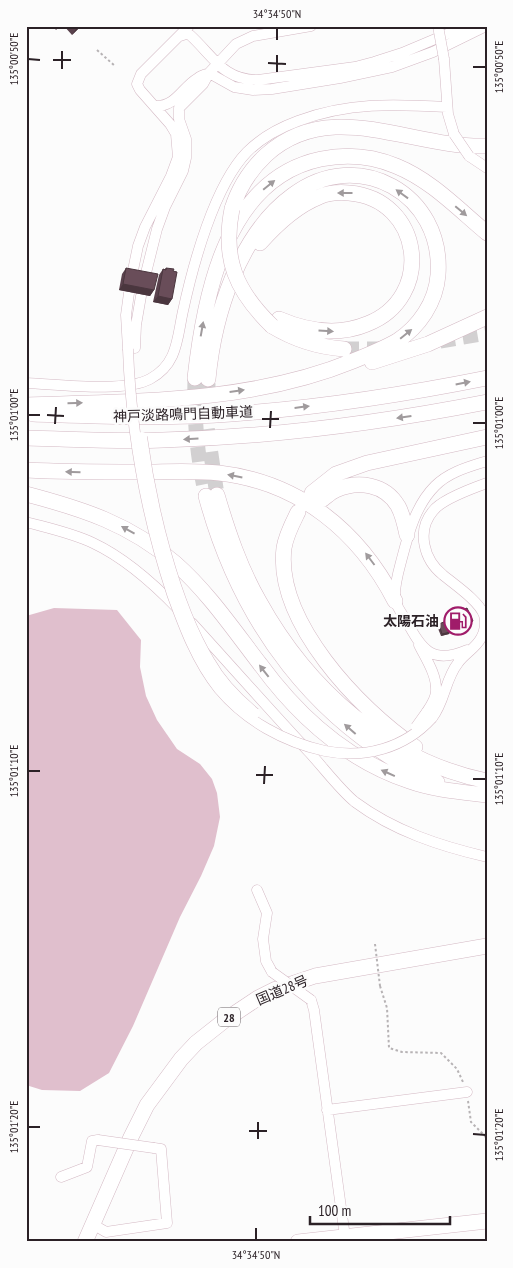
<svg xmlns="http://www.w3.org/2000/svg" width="513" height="1268" font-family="'PT Sans Narrow','Noto Sans JP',sans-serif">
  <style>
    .forest { fill: #e0bfcd }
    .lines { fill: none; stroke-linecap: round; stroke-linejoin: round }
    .highway-tunnel { stroke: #d2d0d1; stroke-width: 15; stroke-dasharray: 15 8; stroke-linecap: butt }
    .minor-casing { stroke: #d4b9c4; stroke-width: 11 }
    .highway-casing { stroke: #d4b9c4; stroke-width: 16 }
    .path { stroke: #b7b3b5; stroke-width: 2; stroke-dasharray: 2.5 2.5; stroke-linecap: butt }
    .minor { stroke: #fff; stroke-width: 10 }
    .highway { stroke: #fff; stroke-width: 15 }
    .minor-bridge-casing { stroke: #d4b9c4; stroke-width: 11; stroke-linecap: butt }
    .highway-bridge-casing { stroke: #d4b9c4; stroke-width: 16; stroke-linecap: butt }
    .path-bridge { stroke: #b7b3b5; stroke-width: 2; stroke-dasharray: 2.5 2.5; stroke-linecap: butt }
    .minor-bridge { stroke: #fff; stroke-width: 10 }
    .highway-bridge { stroke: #fff; stroke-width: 15 }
    .wall { fill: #5a424d }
    .shaded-wall { fill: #4a363e }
    .building { fill: #694d59; stroke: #4a363e }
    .oneway { fill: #a09b9d }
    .ticks { fill: none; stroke: #2b2126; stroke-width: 2 }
    .labels { text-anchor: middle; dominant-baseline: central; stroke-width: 5; stroke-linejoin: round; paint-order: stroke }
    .shield { fill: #fcfcfc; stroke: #6a6366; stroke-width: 1 }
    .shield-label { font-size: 12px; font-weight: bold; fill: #2b2126 }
    .street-label { font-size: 14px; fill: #2b2126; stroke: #fcfcfc }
    .poi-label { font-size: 14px; font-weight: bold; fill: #2b2126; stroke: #fcfcfc; text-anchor: end }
    .neatline { fill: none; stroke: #2b2126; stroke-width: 2 }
    .ticks-label { font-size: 12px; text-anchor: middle; fill: #2b2126 }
  </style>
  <rect width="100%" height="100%" fill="#fcfcfc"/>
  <path class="forest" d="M54 608 117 610 141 640 140 667 146 696 157 720 177 749 200 764 212 779 217 793 220 817 214 846 201 876 180 917 133 1026 109 1073 80 1091 42 1090 26 1085V616Z"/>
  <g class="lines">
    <path class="highway-tunnel" d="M440 341 487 333
      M344 349H380
      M195 378C194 418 197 457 206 496
      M208 383 207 427 217 495"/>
    <g class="minor-casing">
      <path id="minor" d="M180 36 186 34 190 35C214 57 223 80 258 80L355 67 374 62 402 53 466 26
        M444 59 448 114 454 134
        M209 73 234 87 253 90 272 89 340 78 392 67 433 52 486 26
        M155 106C176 107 182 87 198 78 201 75 206 74 210 73
        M469 156 487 168
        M132 275 138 246 145 227 171 176 178 157 176 134 170 124 140 90 137 84 141 74 189 26
        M145 277 157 229 165 207 183 171 186 158V139L179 119V108L203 84 209 73 236 44 253 36 311 26
        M135 348 136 325 141 296
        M128 349 126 315 129 293
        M26 383C57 384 124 393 150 379 178 364 177 338 183 311 193 265 214 186 247 152 262 137 279 128 298 121 348 102 395 104 447 107
        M26 522C48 528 72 533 93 543 125 558 153 583 178 609
        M192 623C231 666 269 709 309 752 322 766 341 791 355 802 394 831 440 846 487 857
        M419 645C426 659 437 675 436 691 436 699 430 707 426 713
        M467 650C432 665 422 650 406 620 402 614 396 606 395 599 394 587 398 573 401 562 408 535 415 506 435 486 449 472 468 467 487 461
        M432 718C445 702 445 679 458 663 464 654 476 648 481 638 485 632 486 622 484 615 479 601 455 585 443 575 424 560 416 531 433 511 441 500 473 488 487 483
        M257 890 267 913 263 939 266 961 272 972
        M311 1000 314 1010 345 1237
        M327 1110 467 1092
        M61 1177 87 1167 92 1141 98 1140
        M94 1225 106 1232 167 1223 161 1149 154 1148"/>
    </g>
    <g class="highway-casing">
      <path id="highway" d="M232 209C239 187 250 170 266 155 331 96 412 149 487 146
        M260 243C276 225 296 206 319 197 328 193 339 192 349 193 423 199 435 298 367 324 338 336 307 331 279 319
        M272 326C295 340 317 347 344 349
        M372 362 428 344 487 317
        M195 378C204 297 225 179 321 159 346 154 372 156 396 166 431 180 458 209 487 233
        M26 405C135 401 250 403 353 361 368 355 383 349 397 341 419 327 436 302 438 275 444 194 358 146 293 195 239 234 214 315 208 379
        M33 414C99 416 165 419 231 414 317 408 402 395 487 378
        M26 438C72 439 117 442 163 440 272 437 380 423 487 402
        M26 470C64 472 102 472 140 472 166 472 193 470 219 473 299 482 359 531 395 601
        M312 493 336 474 367 463 487 437
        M26 494C83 509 130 524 175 563 208 592 233 629 260 664 298 716 347 760 409 781 434 790 461 792 487 795
        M217 495C228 532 240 568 259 601 307 688 387 761 487 781
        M206 496C240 622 316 727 437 782
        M323 499C327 496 331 492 336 490 358 480 385 484 398 506 403 515 405 525 407 535
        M298 512C292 524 286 535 284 548 275 621 359 709 415 747
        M85 1242 131 1137 147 1105 181 1059 196 1043 225 1020 258 998 276 989 315 976 487 946
        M298 1242 487 1221"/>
    </g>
    <path class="path" d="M97 50 115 66
      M380 986 387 1008 389 1048 402 1052 441 1053 457 1069 463 1082
      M468 1101 471 1122 485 1136 487 1140"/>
    <use href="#minor" class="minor"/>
    <use href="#highway" class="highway"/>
    <g class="minor-bridge-casing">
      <path id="minor-bridge" d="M438 26 444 59
        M454 134 469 156
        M128 349C131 432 146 515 172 594 184 627 197 662 219 689 246 721 284 742 325 751 365 759 405 748 432 718
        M142 437C151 505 174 603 210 662 221 682 238 699 255 713
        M416 727 426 713
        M272 972 311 1000
        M98 1140 154 1148"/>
    </g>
    <g class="highway-bridge-casing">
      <path id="highway-bridge" d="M232 209C222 259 236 291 272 326"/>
    </g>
    <path class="path-bridge" d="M375 944 380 986"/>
    <use href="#minor-bridge" class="minor-bridge"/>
    <use href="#highway-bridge" class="highway-bridge"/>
  </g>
  <path class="wall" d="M53 26H60L56 30Z
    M64 26H81L72 35Z
    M126 268 154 290 150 296 119 290 122 274Z
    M166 268 173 271 172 299 168 305 153 302 159 275 163 269H165Z
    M451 614 470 625 453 632V629L450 630V632L449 634 441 636 437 626 439 624 447 623 449 620 448 618Z"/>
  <path class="shaded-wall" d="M79 26H81L72 35 76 29Z
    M123 284 154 290 150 296 119 290Z
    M158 296 172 299 168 305 153 302Z
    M473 621 470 625 453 632 456 628Z
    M455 625 453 629 449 630 452 626Z
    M450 632 449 634 441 636 442 634Z"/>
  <path class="building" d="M73 26H79L76 29Z
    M126 268 158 274 154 290 123 284Z
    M166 268 174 269 173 271 177 272 172 299 158 296 163 269 166 270Z
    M467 608 473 621 456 628 455 625 452 626 450 620 453 618 451 614Z
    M446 621 450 632 442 634 439 624Z"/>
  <defs><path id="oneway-solid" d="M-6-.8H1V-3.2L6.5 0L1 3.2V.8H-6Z" transform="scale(1.25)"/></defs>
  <g class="oneway">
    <use href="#oneway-solid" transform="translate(269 185) rotate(-39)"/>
    <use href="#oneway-solid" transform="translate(345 193) rotate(-180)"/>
    <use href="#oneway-solid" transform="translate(402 194) rotate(-144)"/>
    <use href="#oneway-solid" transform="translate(461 211) rotate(40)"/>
    <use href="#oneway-solid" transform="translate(202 329) rotate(-80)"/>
    <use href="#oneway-solid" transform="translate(326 331) rotate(3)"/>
    <use href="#oneway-solid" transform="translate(406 334) rotate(-39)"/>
    <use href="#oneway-solid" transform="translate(463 383) rotate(-11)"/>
    <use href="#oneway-solid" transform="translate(237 391) rotate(-8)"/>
    <use href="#oneway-solid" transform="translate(75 403) rotate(-2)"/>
    <use href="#oneway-solid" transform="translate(302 407) rotate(-7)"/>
    <use href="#oneway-solid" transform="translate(404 417) rotate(172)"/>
    <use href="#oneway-solid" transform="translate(191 439) rotate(177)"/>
    <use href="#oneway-solid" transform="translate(73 472) rotate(-178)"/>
    <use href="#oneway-solid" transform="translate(235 476) rotate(-169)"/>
    <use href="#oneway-solid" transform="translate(128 530) rotate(-151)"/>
    <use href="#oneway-solid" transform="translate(370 559) rotate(-127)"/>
    <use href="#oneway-solid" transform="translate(264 671) rotate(-128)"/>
    <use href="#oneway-solid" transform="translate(350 729) rotate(-139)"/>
    <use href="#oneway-solid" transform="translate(388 773) rotate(-156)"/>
  </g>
  <path class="ticks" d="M277 40V28M28 59 40 60M53 60H71M268 63 286 64M473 67H486M62 69V51M277 72V55M28 415H40M47 415 64 416M262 419H279M473 423H486M55 424 56 407M270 428 271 411M28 771H40M256 775H273M473 779H486M264 784 265 766M28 1127H40M249 1131H267M473 1134 486 1135M258 1139V1122M256 1240V1228"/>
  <defs>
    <g id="fuel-ring" transform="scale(1.4375)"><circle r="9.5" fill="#fcfcfc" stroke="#a01c6a" stroke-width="1.5"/><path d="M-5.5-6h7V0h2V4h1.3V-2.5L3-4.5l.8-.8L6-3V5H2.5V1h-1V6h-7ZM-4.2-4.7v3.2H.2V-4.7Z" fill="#a01c6a"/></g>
  </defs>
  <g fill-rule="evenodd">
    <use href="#fuel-ring" x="458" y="621"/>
  </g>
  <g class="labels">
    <rect class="shield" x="218" y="1007.5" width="22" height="19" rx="4"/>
    <g class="shield-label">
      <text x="229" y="1017">28</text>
    </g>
    <g class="street-label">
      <text transform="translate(183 414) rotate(-2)">神戸淡路鳴門自動車道</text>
      <text transform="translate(282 990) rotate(-23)">国道28号</text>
    </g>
    <g class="poi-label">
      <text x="439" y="621">太陽石油</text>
    </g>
  </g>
  <rect width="513" height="1268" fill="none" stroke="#fcfcfc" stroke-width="55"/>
  <path d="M310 1216v8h140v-8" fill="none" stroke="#2b2126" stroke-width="2.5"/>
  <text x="318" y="1216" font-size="15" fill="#2b2126" stroke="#fcfcfc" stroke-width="4" paint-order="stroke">100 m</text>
  <rect x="28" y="28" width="458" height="1212" class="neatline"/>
  <g class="ticks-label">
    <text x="277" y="18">34°34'50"N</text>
    <text transform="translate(14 59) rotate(-90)" y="4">135°00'50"E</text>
    <text transform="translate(499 67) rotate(-90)" y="4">135°00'50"E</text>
    <text transform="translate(14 415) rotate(-90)" y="4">135°01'00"E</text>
    <text transform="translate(499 423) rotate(-90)" y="4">135°01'00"E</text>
    <text transform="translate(14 771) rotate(-90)" y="4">135°01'10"E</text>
    <text transform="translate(499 779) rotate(-90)" y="4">135°01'10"E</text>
    <text transform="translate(14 1127) rotate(-90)" y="4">135°01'20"E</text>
    <text transform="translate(499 1135) rotate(-90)" y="4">135°01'20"E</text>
    <text x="256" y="1259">34°34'50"N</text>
  </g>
</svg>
